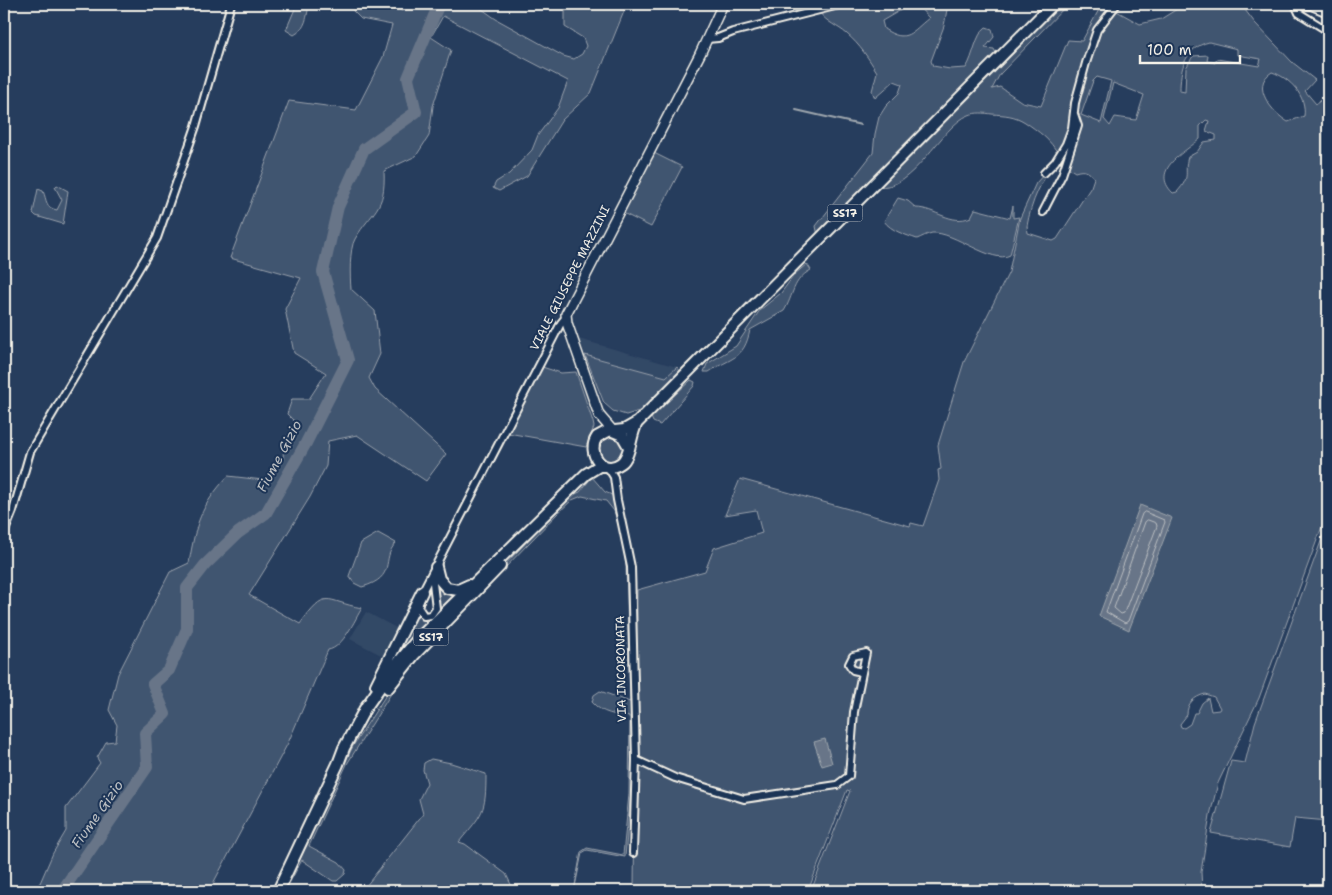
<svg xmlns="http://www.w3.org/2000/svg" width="1332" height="895" font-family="'Shantell Sans',sans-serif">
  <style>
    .built { fill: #334966 }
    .green { fill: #40546f; stroke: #9aa2ac; fill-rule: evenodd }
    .water { fill: #677588; stroke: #9fa7ae }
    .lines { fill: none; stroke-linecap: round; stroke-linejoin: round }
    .shore { stroke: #bcbfc2; stroke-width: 1 }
    .stream { stroke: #9fa7ae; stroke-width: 2 }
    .river { stroke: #677588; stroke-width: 12 }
    .minor-casing { stroke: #f4f1e8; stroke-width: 10 }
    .secondary-casing { stroke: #f4f1e8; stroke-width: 12 }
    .primary-casing { stroke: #f4f1e8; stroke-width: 14 }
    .minor { stroke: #1d3557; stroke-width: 6 }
    .secondary { stroke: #1d3557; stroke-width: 9 }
    .primary { stroke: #1d3557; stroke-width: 10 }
    .labels { text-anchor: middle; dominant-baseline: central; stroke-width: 4; stroke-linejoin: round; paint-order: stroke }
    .shield { fill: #1d3557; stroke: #b4b9bc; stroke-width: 1 }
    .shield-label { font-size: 11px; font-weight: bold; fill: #f4f1e8 }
    .street-label { font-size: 12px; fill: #f4f1e8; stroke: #1d3557 }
    .water-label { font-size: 14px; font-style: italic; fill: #bcbfc2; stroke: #1d3557 }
  </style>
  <rect width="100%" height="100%" fill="#263d5d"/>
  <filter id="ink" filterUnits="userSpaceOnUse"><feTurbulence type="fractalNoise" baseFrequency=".02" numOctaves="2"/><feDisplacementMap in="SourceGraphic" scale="10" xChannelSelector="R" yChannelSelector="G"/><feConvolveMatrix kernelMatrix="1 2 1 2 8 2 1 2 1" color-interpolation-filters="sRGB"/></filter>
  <g filter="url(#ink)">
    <path class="built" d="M579 339 677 367 666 377 585 355Z
      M366 612 400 630 385 657 350 639Z"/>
    <path class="green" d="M297 4H309C307 16 306 29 294 35L286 30Z
      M354 4H391L402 11 407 4H475L496 19 563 56 574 59 582 54 586 46 583 38 565 27V12L572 4H593L608 8 613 4H627L591 93 562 120 527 176 499 191 493 188 496 182 509 174 532 150 538 135 558 108 568 81 443 16 431 37 451 50 433 106 429 136 416 156 384 171C386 211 372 210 355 239 349 249 350 278 351 289L375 311 380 354 369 378 375 389 446 454 426 481 357 435 328 441 326 466 310 497 249 595 300 624C327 587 324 601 362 608 355 619 343 648 328 650L288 743 209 891H30L40 883 53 853 66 831V808L100 763 97 758 106 742 115 741 117 725 109 710 118 674 170 572 189 563C196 523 200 507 228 476L263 480 283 459 284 440 297 424 287 414 292 399H309L326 373 294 353 285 309 301 278 230 258 289 101 356 110 383 57 392 25 361 19 353 11Z
      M853 4H905L906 7 882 21 884 29C907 44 911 32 929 18L916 4H948L944 26 931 61 933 66 950 69 966 68C974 56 975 35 986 27L992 29 994 37 985 48 994 49 997 55 818 236 816 226 873 153 875 134 879 117 886 106 899 93 902 84 894 81 875 98 872 91 877 72C869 59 860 45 847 34 838 26 827 23 819 12Z
      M1058 4H1068L1000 74 992 89 1000 87 1022 102 1041 106 1068 40 1082 41 1102 4H1114L1097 30 1113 9 1140 24 1161 19 1185 4H1232L1242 6 1255 23 1292 62 1315 80 1305 91 1316 104 1328 95V510L1259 698 1218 783 1210 815 1201 872 1202 891H1148L1143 889 1140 891H811L850 791 847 790 808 891H634L637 590 705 571 714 548 762 533 756 510 725 515 740 479 910 526 911 523 923 526 939 480 938 470 941 469 938 445 964 362 1009 272 1020 218 1036 183 1055 162 1071 128 1058 154C1051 140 1038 131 1025 122 1014 115 1005 115 992 114 985 113 976 112 969 115 941 125 912 194 877 186ZM1209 42 1237 49V55L1261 59 1259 66 1217 59 1215 63 1207 61 1208 55 1193 56 1186 68 1185 92 1180 91C1180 68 1185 48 1209 42ZM1272 72C1290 78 1307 96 1304 116L1288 122C1273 113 1249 86 1272 72ZM1097 77 1111 81 1101 123 1081 115 1093 81ZM1113 83 1144 95 1136 120 1115 117 1110 126 1104 119ZM1206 120 1209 121 1206 131 1216 135V140L1204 142 1197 152 1188 157C1183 173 1192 176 1177 192L1173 193C1149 170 1185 152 1200 139V126ZM1058 161 1075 172C1084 169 1089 171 1094 178L1091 187 1057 239 1053 241 1028 233 1027 226C1031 203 1041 178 1058 161ZM1205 694 1214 697 1220 708 1219 710 1211 711 1208 698 1202 703 1197 713H1194L1190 724 1184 728 1181 727 1180 724 1187 715C1187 703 1194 697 1205 694Z
      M654 153 682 167 651 227 623 213Z
      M57 185 68 191 63 224 36 216 33 213 38 189 43 191C47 200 45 208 57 210L62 200 55 187Z
      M898 198 908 201 916 208C935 208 951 226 971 217L975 209 1010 218 1013 206V218L1019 217 1010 255C992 265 954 231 932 233 927 234 922 237 917 239 906 235 891 231 884 221Z
      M807 264 811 270C792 280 794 295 784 311L750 330C744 360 731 357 709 372H704L707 364 736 346 760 310 781 293 795 274Z
      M585 355 666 377 677 367 681 372 646 409 626 415 613 411 604 403Z
      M542 367 561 373 576 372 593 422 594 427 586 447 508 433Z
      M691 380 695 382 694 386 660 425 653 422 651 417Z
      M596 449a14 14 0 1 1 28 0a14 14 0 1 1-28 0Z
      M592 477 605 492 612 495 628 567 633 768 625 857 587 850 582 853 574 891 581 852 587 848 623 855 629 794 630 717C616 715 602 714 592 702L594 695 600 691 630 702 626 566 623 540 614 511 606 501 582 496 572 500 557 514 421 655 397 684 347 764 309 846 339 862 346 870 345 874 337 881H333L302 860 285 891 353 746 395 681 570 496 580 492Z
      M1328 522V821L1295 818 1290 847 1211 833 1231 761 1245 763 1255 723Z
      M378 533 396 543C380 559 398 577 362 587L354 583 349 576 361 543Z
      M435 582 455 595 453 599 390 666 414 615 418 614 422 618 434 615Z
      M431 759 451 763 486 774C486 813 483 813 459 842L465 844 506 874 514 891H362L423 814 419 799 427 783 423 770 424 763Z"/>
    <path class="water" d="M1140 505 1172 518 1129 630 1099 616Z
      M825 739 832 763 822 766 814 742Z"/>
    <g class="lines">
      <path class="shore" d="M1145 512 1164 520 1165 522 1128 621 1125 623 1106 612 1142 514Z
        M1148 520 1156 523 1157 526 1124 613 1121 614 1114 608 1145 522Z"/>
      <path class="stream" d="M796 110 861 125"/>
      <path class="river" d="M62 891 147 767 145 733 165 714 153 684 169 670 187 629V588L205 565 238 533 266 513 306 443 348 360 323 272 338 207 364 149 416 112 408 78 439 4"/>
      <g class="minor-casing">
        <path id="minor" d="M1294 4 1311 6 1325 12 1328 9 1327 4
          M1295 4 1299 13 1328 31
          M707 39 718 38 733 32 843 4
          M1044 173 1055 162 1066 144 1072 128 1075 103 1086 63 1097 30 1117 4
          M1043 212 1062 175 1078 126 1074 114
          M607 466 614 477 617 500 631 567 636 760 633 853
          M4 533 13 511 30 452 157 238 196 126 231 4
          M438 562 433 583 436 608 431 615 424 616 418 607 422 592 561 323 566 317
          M636 760 675 778 744 799 837 785 849 776 854 712 866 653 853 656 849 664 853 670 862 672"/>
      </g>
      <g class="secondary-casing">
        <path id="secondary" d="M612 430 599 415 567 323 566 314 700 54 723 4"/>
      </g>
      <g class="primary-casing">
        <path id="primary" d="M615 431 624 430 638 422 1053 4
          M629 447 622 435 610 430 597 437C586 453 603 476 621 463 631 456 630 435 637 423
          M436 567 439 579 447 588 458 590 469 585
          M376 685 422 592
          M388 688 414 655 500 566
          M364 710 392 670 417 640 586 474 599 466H605
          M278 891 338 764 344 748 367 705"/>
      </g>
      <use href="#minor" class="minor"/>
      <use href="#secondary" class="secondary"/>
      <use href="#primary" class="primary"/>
    </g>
  </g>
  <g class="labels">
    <g class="shield">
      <rect x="827.5" y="204.5" width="35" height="17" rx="4"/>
      <rect x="413.5" y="628.5" width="35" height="17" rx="4"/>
    </g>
    <g class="shield-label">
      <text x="845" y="213">SS17</text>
      <text x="431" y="637">SS17</text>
    </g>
    <g class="street-label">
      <text transform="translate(570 278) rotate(-63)">VIALE GIUSEPPE MAZZINI</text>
      <text transform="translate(621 669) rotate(-91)">VIA INCORONATA</text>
    </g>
    <g class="water-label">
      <text transform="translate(279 456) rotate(-62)">Fiume Gizio</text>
      <text transform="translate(97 814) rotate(-55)">Fiume Gizio</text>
    </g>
  </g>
  <rect width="1332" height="895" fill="none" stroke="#1d3557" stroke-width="20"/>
  <rect x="10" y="10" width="1312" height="875" fill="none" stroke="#f4f1e8" stroke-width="2" filter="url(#ink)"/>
  <path d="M1140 55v8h100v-8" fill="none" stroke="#f4f1e8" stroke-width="2.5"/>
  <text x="1147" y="55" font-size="15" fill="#f4f1e8" stroke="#1d3557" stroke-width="4" paint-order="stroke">100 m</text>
</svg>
